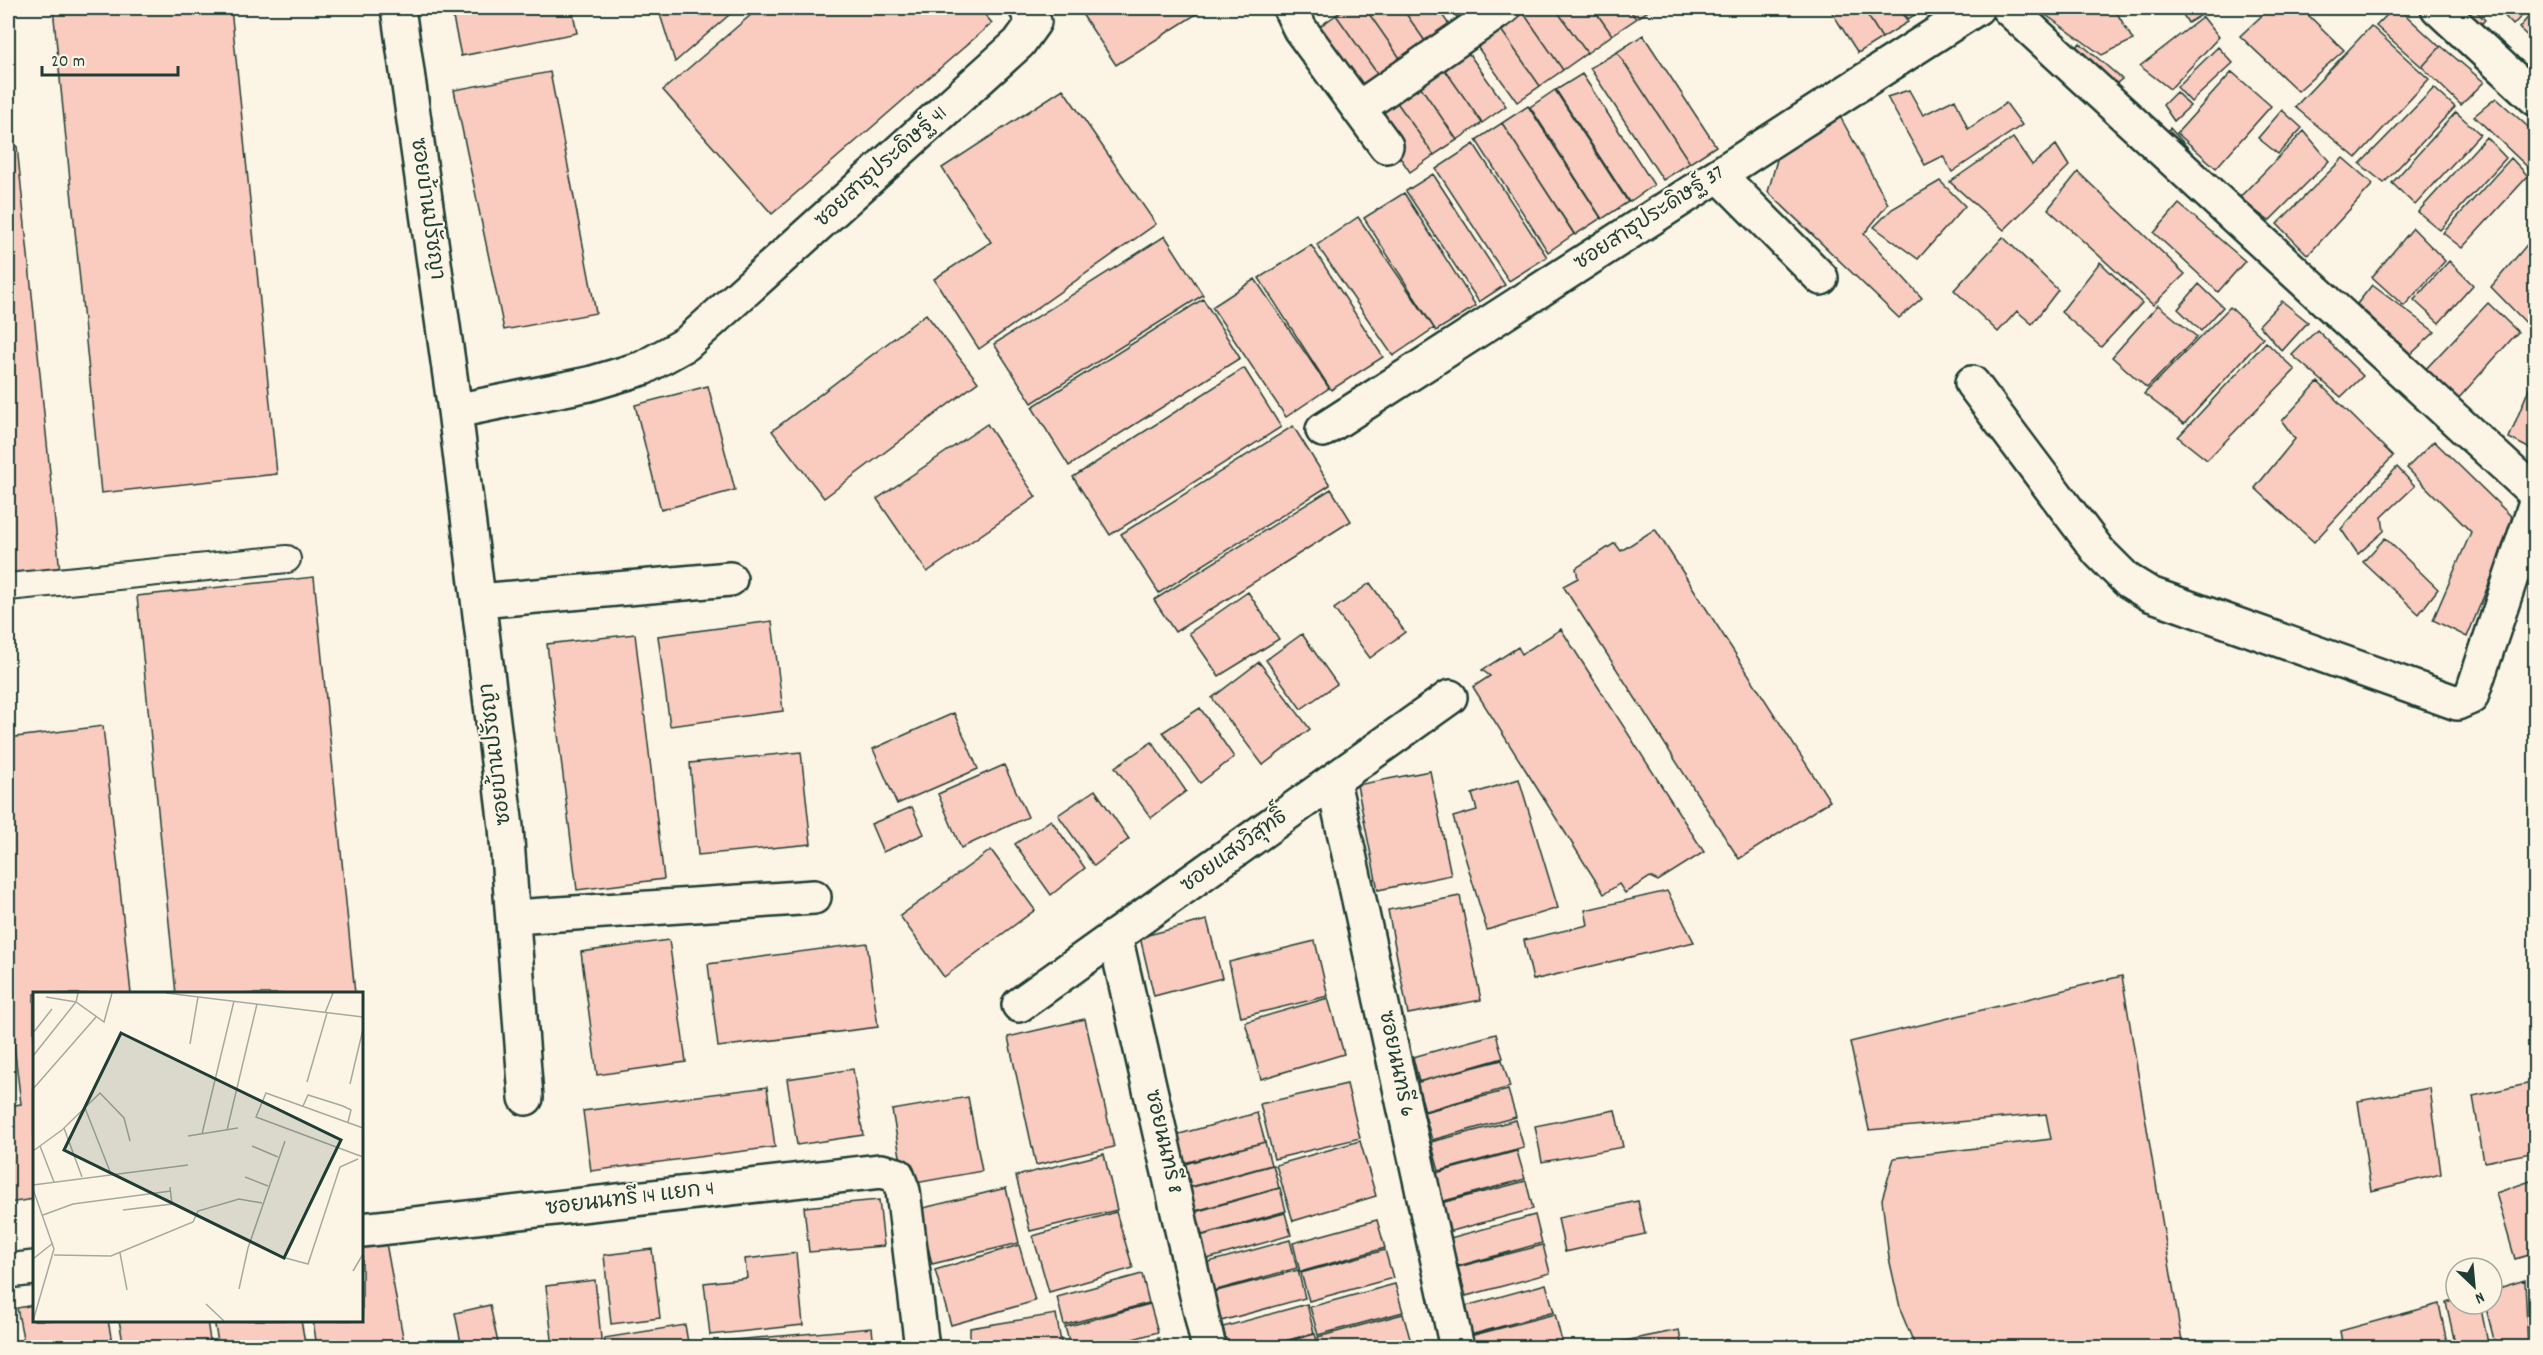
<svg xmlns="http://www.w3.org/2000/svg" width="2543" height="1355" font-family="Dekko,'Playpen Sans Thai',sans-serif">
  <style>
    .building { fill: #facbbf; stroke: #1f3d34; stroke-width: 1.5 }
    .lines { fill: none; stroke-linecap: round; stroke-linejoin: round }
    .lane-casing { stroke: #1f3d34; stroke-width: 30 }
    .street-casing { stroke: #1f3d34; stroke-width: 38 }
    .lane { stroke: #fcf5e5; stroke-width: 26 }
    .street { stroke: #fcf5e5; stroke-width: 33 }
    .labels { text-anchor: middle; dominant-baseline: central; stroke-width: 4.5; stroke-linejoin: round; paint-order: stroke }
    .street-label { font-size: 21px; fill: #1f3d34; stroke: #fcf5e5 }
    .inset-road { fill: none; stroke: #a4ab9e; stroke-width: 1.5 }
    .view { fill: #1f3d34; fill-opacity: 0.15; stroke: #1f3d34; stroke-width: 3 }
    .inset-edge { fill: none; stroke: #1f3d34; stroke-width: 3 }
  </style>
  <rect width="100%" height="100%" fill="#fcf5e5"/>
  <filter id="ink" filterUnits="userSpaceOnUse"><feTurbulence type="fractalNoise" baseFrequency=".0167" numOctaves="2"/><feDisplacementMap in="SourceGraphic" scale="12" xChannelSelector="R" yChannelSelector="G"/><feConvolveMatrix kernelMatrix="1 2 1 2 8 2 1 2 1" color-interpolation-filters="sRGB"/></filter>
  <g filter="url(#ink)">
    <path class="building" d="M53 8H231L277 474 101 493Z
      M451 8H572L577 33 461 56Z
      M658 8H737L675 62Z
      M759 8H979L992 23 772 214 663 90Z
      M1078 8H1206L1116 65Z
      M1347 8H1365L1402 61 1379 76 1336 15Z
      M1365 8H1402L1427 44 1402 61Z
      M1402 8H1437L1451 27 1427 44Z
      M1450 8H1485L1462 24Z
      M1520 8H1555L1587 53 1563 70Z
      M1520 8 1563 70 1540 86 1497 24Z
      M1555 8H1593L1612 35 1587 53Z
      M1593 8H1629L1636 19 1612 35Z
      M1629 8H1653L1636 19Z
      M1829 8H1863L1882 38 1858 53Z
      M1863 8H1899L1908 22 1882 38Z
      M1901 8H1926L1908 19Z
      M2036 8H2114L2133 40 2102 55Z
      M2179 8H2213L2188 23Z
      M2270 8H2301L2344 50 2298 91 2240 36Z
      M2394 8H2398L2440 47 2422 67 2376 26Z
      M2454 8H2473L2485 20 2476 29Z
      M2477 8H2490L2483 15Z
      M2497 8H2529L2513 25Z
      M2536 8V44L2519 28Z
      M1336 15 1379 76 1355 93 1312 32Z
      M2203 17 2219 37 2170 89 2140 66Z
      M1497 24 1540 86 1517 102 1473 41Z
      M2371 26 2429 79 2356 158 2295 107Z
      M1643 35 1716 146 1690 163 1617 52Z
      M2080 43 2122 79 2108 90 2070 55Z
      M1462 44 1506 106 1482 123 1438 60Z
      M2441 46 2484 82 2461 105 2422 67Z
      M2218 47 2233 63 2191 102 2177 87Z
      M1617 52 1690 163 1663 180 1590 68Z
      M1438 60 1482 123 1457 140 1414 77Z
      M550 72 596 313 504 330 454 90Z
      M2232 72 2271 106 2216 168 2177 133Z
      M1582 74 1654 185 1629 202 1556 90Z
      M1414 77 1457 140 1434 155 1391 94Z
      M2434 88 2455 107 2384 183 2360 164Z
      M1063 89 1156 224 979 349 934 279 991 242 942 168Z
      M1555 90 1628 202 1602 219 1530 107Z
      M1909 90 1923 115 1955 99 1968 129 2006 103 2022 125 1952 172 1943 156 1925 165 1887 97Z
      M2176 92 2190 106 2174 121 2163 105Z
      M1391 94 1434 155 1410 172 1367 110Z
      M2496 98 2536 134V175L2474 116Z
      M1528 106 1601 218 1575 235 1502 123Z
      M2282 110 2302 128 2278 154 2258 138Z
      M1837 111 1888 204 1864 234 1922 298 1899 318 1768 192 1780 149Z
      M2456 112 2480 134 2415 205 2392 183Z
      M1502 123 1574 234 1548 252 1476 140Z
      M2170 128 2190 150 2182 161 2160 141Z
      M2304 131 2329 161 2269 221 2239 198Z
      M2486 137 2506 158 2440 230 2418 212Z
      M2013 138 2032 165 2056 145 2069 166 2004 230 1950 182Z
      M1474 144 1547 257 1509 281 1436 169Z
      M17 146 60 572 8 577V147Z
      M2343 158 2373 184 2308 255 2277 224Z
      M2511 158 2528 176 2462 248 2443 233Z
      M2078 172 2185 274 2153 305 2048 209Z
      M1433 174 1505 285 1479 302 1406 191Z
      M1940 181 1965 206 1918 259 1874 227 1892 209Z
      M1404 193 1476 306 1436 331 1364 218Z
      M2179 204 2245 261 2218 292 2154 233Z
      M1358 217 1434 328 1393 356 1317 245Z
      M2413 228 2445 261 2404 306 2372 277Z
      M2536 234V333L2491 287Z
      M1165 236 1203 295 1032 403 994 344Z
      M2003 237 2058 290 2032 324 2017 311 1998 332 1954 290Z
      M1311 245 1383 357 1331 390 1259 278Z
      M2449 261 2473 285 2439 323 2414 300Z
      M2100 262 2142 303 2101 347 2061 312Z
      M1255 279 1329 388 1286 417 1212 307Z
      M2199 284 2223 307 2201 331 2178 309Z
      M2372 285 2435 332 2411 354 2357 304Z
      M1203 299 1240 358 1069 466 1032 407Z
      M2282 301 2308 322 2282 351 2259 325Z
      M2488 303 2518 332 2457 400 2423 372Z
      M2158 305 2197 337 2147 388 2112 357Z
      M2230 307 2263 338 2184 424 2144 394Z
      M926 314 978 382 824 498 772 431Z
      M2317 330 2363 376 2341 397 2292 355Z
      M2266 342 2295 370 2207 460 2178 437Z
      M1244 368 1281 427 1110 535 1073 477Z
      M2536 371V452L2509 438Z
      M2318 382 2393 456 2314 542 2255 488 2295 439 2282 421Z
      M708 386 735 490 661 510 635 405Z
      M987 424 1036 497 927 572 877 499Z
      M1293 426 1330 485 1159 593 1121 534Z
      M2434 441 2515 520 2467 637 2433 620 2471 532 2407 468Z
      M2397 467 2415 486 2382 517 2384 531 2358 554 2341 529Z
      M1331 489 1351 521 1175 632 1154 600Z
      M1655 529 1830 801 1739 859 1563 586 1578 578 1576 568 1615 543 1621 551Z
      M2385 538 2438 589 2419 614 2363 562Z
      M314 577 355 994H176L137 596Z
      M1370 583 1405 632 1370 658 1334 609Z
      M1248 592 1279 639 1219 676 1189 633Z
      M772 621 783 711 670 726 658 636Z
      M1561 629 1704 852 1658 881 1650 877 1625 893 1619 884 1604 894 1473 687 1490 676 1482 670 1518 647 1522 654Z
      M635 634 664 879 577 890 547 644Z
      M1302 634 1337 684 1301 709 1266 660Z
      M1259 662 1310 729 1263 765 1212 698Z
      M1200 708 1234 757 1200 783 1163 732Z
      M954 713 978 769 897 804 873 749Z
      M103 726 131 994H34V1199L8 1203V1106L21 1104 8 994V738Z
      M1152 742 1186 791 1151 818 1115 767Z
      M801 752 811 844 698 855 690 763Z
      M1004 765 1028 817 961 848 938 794Z
      M1430 771 1451 875 1378 890 1357 785Z
      M1519 779 1558 908 1487 930 1453 817 1477 810 1472 794Z
      M1095 790 1129 839 1094 866 1058 815Z
      M912 807 924 834 883 852 871 824Z
      M1051 820 1085 868 1051 895 1015 844Z
      M991 850 1035 910 944 977 900 916Z
      M1667 891 1694 942 1533 980 1524 940 1588 925 1585 910Z
      M1460 896 1481 1000 1408 1014 1388 910Z
      M1207 920 1222 978 1154 996 1140 937Z
      M669 940 686 1062 597 1075 581 952Z
      M1315 941 1328 996 1241 1017 1229 962Z
      M867 943 878 1027 718 1047 708 964Z
      M2122 976 2183 1348H2080L2079 1341 2031 1348H1916L1901 1312 1889 1258 1882 1199 1894 1158 2051 1139 2046 1114 1869 1130 1850 1042Z
      M1328 998 1344 1054 1261 1079 1245 1022Z
      M1085 1019 1114 1147 1036 1165 1008 1037Z
      M1496 1034 1503 1058 1419 1082 1413 1057Z
      M1502 1060 1510 1087 1425 1111 1417 1082Z
      M853 1069 863 1135 797 1145 787 1079Z
      M2536 1082V1152L2484 1162 2473 1096Z
      M1347 1084 1360 1138 1274 1159 1260 1104Z
      M767 1087 775 1147 591 1171 583 1111Z
      M2430 1088 2441 1174 2371 1191 2358 1101Z
      M1508 1090 1516 1117 1432 1140 1424 1112Z
      M968 1097 982 1171 905 1185 892 1110Z
      M1615 1110 1623 1147 1542 1162 1535 1126Z
      M1257 1113 1265 1142 1180 1164 1172 1136Z
      M1516 1120 1524 1148 1439 1171 1431 1142Z
      M1360 1141 1376 1196 1293 1221 1276 1165Z
      M1265 1142 1271 1165 1187 1188 1181 1165Z
      M1517 1151 1525 1179 1440 1202 1432 1174Z
      M1104 1154 1117 1210 1030 1231 1016 1176Z
      M1273 1165 1279 1188 1195 1211 1189 1188Z
      M2536 1179V1253L2515 1259 2496 1193Z
      M1526 1181 1533 1209 1448 1232 1441 1203Z
      M1006 1188 1019 1243 932 1264 919 1209Z
      M1280 1188 1286 1211 1202 1235 1195 1212Z
      M879 1200 884 1246 809 1252 804 1207Z
      M1638 1201 1645 1234 1565 1252 1558 1218Z
      M1116 1212 1133 1268 1049 1292 1033 1236Z
      M1285 1213 1291 1235 1207 1259 1200 1236Z
      M1535 1215 1542 1243 1458 1266 1450 1238Z
      M1377 1220 1385 1248 1300 1272 1293 1243Z
      M1290 1240 1297 1268 1213 1291 1205 1263Z
      M386 1243 405 1348H317L313 1320H362V1248Z
      M1019 1245 1035 1301 951 1325 935 1270Z
      M1543 1245 1550 1273 1466 1296 1458 1267Z
      M652 1249 660 1318 611 1324 604 1255Z
      M1385 1250 1393 1278 1309 1301 1301 1273Z
      M796 1253 803 1325 710 1335 704 1283 747 1278 745 1259Z
      M1298 1270 1305 1298 1221 1321 1213 1292Z
      M1142 1274 1149 1303 1064 1325 1057 1297Z
      M2536 1278V1347L2535 1348 2530 1279Z
      M595 1280 602 1348H553L546 1286Z
      M2525 1280 2528 1348H2496L2485 1304H2492V1290Z
      M1395 1284 1403 1312 1318 1335 1310 1307Z
      M1546 1284 1554 1312 1470 1335 1462 1307Z
      M2456 1299V1304H2480L2489 1348H2456L2446 1302Z
      M1150 1304 1158 1332 1101 1348H1071L1065 1327Z
      M1307 1304 1314 1333 1258 1348H1228L1223 1327Z
      M2439 1304 2448 1348H2343L2340 1331Z
      M34 1305V1320H108L113 1348H25L17 1308Z
      M490 1305 499 1348H462L455 1313Z
      M1056 1314 1062 1348H970V1328Z
      M1403 1314 1411 1342 1390 1348H1321L1318 1337Z
      M1555 1314 1562 1342 1543 1348H1473L1470 1336Z
      M119 1320H207L211 1348H124Z
      M214 1320H301L306 1348H219Z
      M8 1322 12 1348H8Z
      M685 1325 689 1348H606L604 1338Z
      M872 1328 874 1348H699V1343Z
      M1679 1330 1682 1348 1595 1347Z
      M1315 1334 1319 1348H1264Z
      M1159 1338 1162 1348H1125Z"/>
    <g class="lines">
      <g class="lane-casing">
        <path id="lane" d="M8 587 287 559"/>
      </g>
      <g class="street-casing">
        <path id="street" d="M398 8 455 411 506 827 526 1098
          M1290 8 1300 29 1386 146
          M2008 8 2536 494
          M2438 8 2536 99
          M1359 108 1503 8
          M1719 175 1821 278
          M1972 383 2099 552 2127 580 2150 594 2457 703 2471 697 2536 502
          M455 411 589 384 643 368 686 344 1019 43 1034 22 1026 8
          M1323 430 1977 8
          M479 601 730 579
          M1333 781 1457 1348
          M514 917 814 897
          M1115 936 1209 1348
          M1019 1005 1450 697
          M362 1230 881 1171 897 1175 903 1191 922 1348
          M8 1271 34 1268"/>
      </g>
      <use href="#lane" class="lane"/>
      <use href="#street" class="street"/>
    </g>
  </g>
  <g class="labels">
    <g class="street-label">
      <text transform="translate(882 168) rotate(-42)">ซอยสาธุประดิษฐ์ 41</text>
      <text transform="translate(426 209) rotate(82)">ซอยบ้านปรัชญา</text>
      <text transform="translate(1650 219) rotate(-33)">ซอยสาธุประดิษฐ์ 37</text>
      <text transform="translate(497 754) rotate(-97)">ซอยบ้านปรัชญา</text>
      <text transform="translate(1235 852) rotate(-36)">ซอยแสงวิสุทธิ์</text>
      <text transform="translate(1395 1064) rotate(78)">ซอยนนทรี 6</text>
      <text transform="translate(1162 1142) rotate(77)">ซอยนนทรี 8</text>
      <text transform="translate(630 1200) rotate(-7)">ซอยนนทรี 14 แยก 4</text>
    </g>
  </g>
  <g transform="translate(33 992)">
    <rect width="330" height="330" fill="#fcf5e5"/>
    <path class="inset-road" d="M133 1 330 25M13 5 43 10 71 30 79 1M292 21 300 1M0 41 19 17M157 52 165 5M0 64 43 10 45 1M274 90 294 21M317 92 330 37M0 97 63 25M270 114 275 103 310 114 318 118 315 130M52 116 78 182M31 136 49 185M330 136 233 101 223 125 330 165M194 138 224 12M169 142 201 9M155 144 205 136M7 154 21 190M219 154 245 165M0 159 29 138 67 101 91 126 97 149M212 185 235 194M0 193 155 173M0 197 21 257 0 329M90 218 139 212 137 195M10 223 40 212 138 199M87 261 94 298M21 263 78 264 160 230 165 219 206 207 229 211M249 265 275 272 307 175 325 167M0 267 20 251M320 279 330 262M206 297 215 256 252 149M173 312 191 329"/>
    <path class="view" d="M88 41 308 148 251 266 31 158Z"/>
    <rect width="330" height="330" class="inset-edge"/>
  </g>
  <rect width="2543" height="1355" fill="none" stroke="#fcf5e5" stroke-width="30"/>
  <rect x="15" y="15" width="2513" height="1325" fill="none" stroke="#1f3d34" stroke-width="2" filter="url(#ink)"/>
  <g transform="translate(2474 1286) rotate(154)"><circle r="28" fill="#fcf5e5" stroke="#a4ab9e" stroke-width="1.5"/>
  <path d="M0-4.5L10 22L0 15L-10 22Z" fill="#1f3d34"/>
  <text y="-9" font-size="16" font-weight="bold" text-anchor="middle" fill="#1f3d34">N</text>
  </g>
  <path d="M42 66v9h136v-9" fill="none" stroke="#1f3d34" stroke-width="3"/>
  <text x="51" y="66" font-size="18" fill="#1f3d34" stroke="#fcf5e5" stroke-width="4.5" paint-order="stroke">20 m</text>
</svg>
